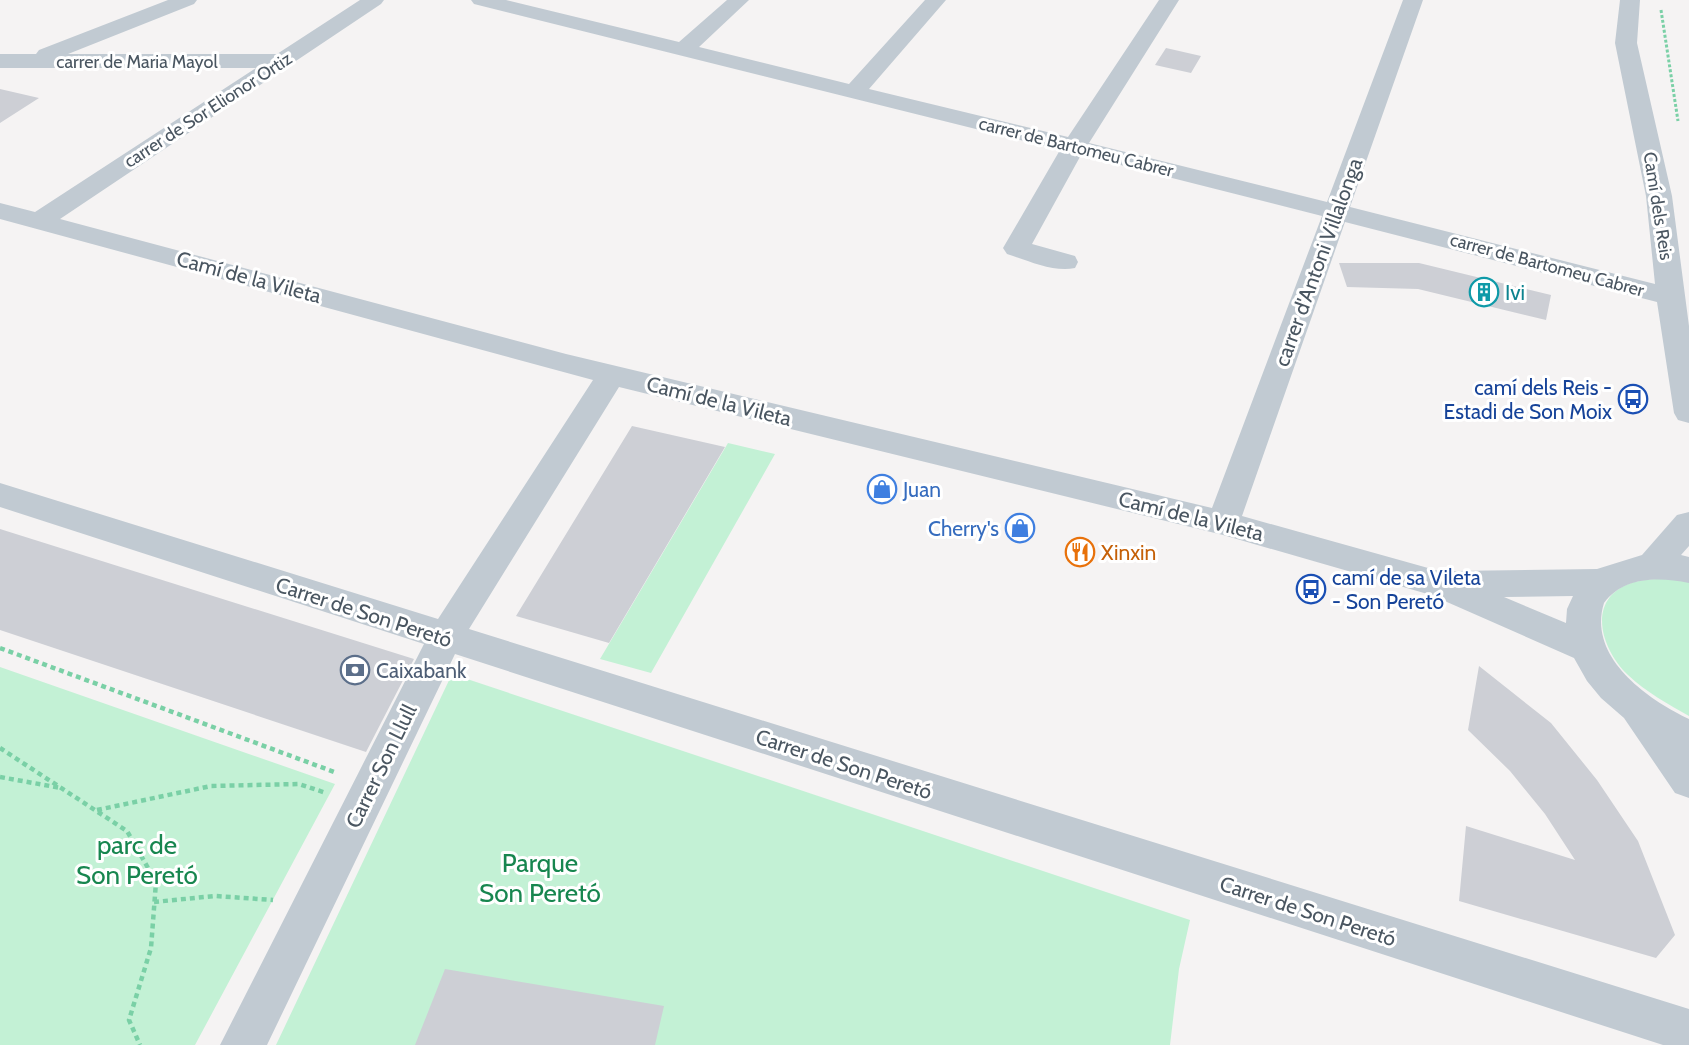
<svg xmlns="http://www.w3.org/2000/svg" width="1689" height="1045" font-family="Cabin,sans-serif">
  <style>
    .green { fill: #c3f1d5 }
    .building { fill: #cdcfd5 }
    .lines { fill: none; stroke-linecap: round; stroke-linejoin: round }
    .path-far1 { stroke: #7ad0a6; stroke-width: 3; stroke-dasharray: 3 2; stroke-linecap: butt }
    .path { stroke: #7ad0a6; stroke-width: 4.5; stroke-dasharray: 5 4; stroke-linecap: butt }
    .minor { fill: #c1cad2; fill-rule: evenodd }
    .labels { text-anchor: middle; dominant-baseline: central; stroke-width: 6; stroke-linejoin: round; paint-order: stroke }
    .far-street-label { font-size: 18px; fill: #4a5661; stroke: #fff }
    .street-label { font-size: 21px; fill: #4a5661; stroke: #fff }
    .culture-label { font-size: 21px; fill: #0d838f; stroke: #fff; text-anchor: start }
    .transit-label { font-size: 21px; fill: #164399; stroke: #fff; text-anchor: end }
    .shop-label { font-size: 21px; fill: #366cbe; stroke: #fff; text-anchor: start }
    .food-label { font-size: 21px; fill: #c56008; stroke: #fff; text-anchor: start }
    .service-label { font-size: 21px; fill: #4e5e75; stroke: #fff; text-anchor: start }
    .near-park-label { font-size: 26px; fill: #17864f; stroke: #fff }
  </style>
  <rect width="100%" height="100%" fill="#f5f3f3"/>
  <path class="green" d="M728 443 775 454 651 673 600 659Z
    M1670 578 1689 581V716C1668 704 1646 692 1628 675 1600 648 1585 597 1634 582 1646 579 1658 579 1670 578Z
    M0 667 335 784 195 1045H0Z
    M452 674 1190 920 1179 969 1170 1045H276Z"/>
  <path class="building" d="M1166 48 1201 56 1191 73 1155 65Z
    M0 89 39 98 0 123Z
    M1339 263H1419L1551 295 1546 320 1418 289 1347 287Z
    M632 426 725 447 609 643 516 616Z
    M0 529 414 659 366 752 0 630Z
    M1479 666 1551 723 1597 780 1638 841 1675 935 1656 958 1459 901 1466 826 1575 860 1545 814 1510 771 1468 730Z
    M445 969 664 1006 655 1045H415Z"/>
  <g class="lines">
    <path class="path-far1" d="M1661 10 1678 121"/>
    <path class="path" d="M0 648 337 773
      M0 748 127 831 156 882 151 948 129 1020 140 1045
      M0 777 61 788
      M97 810 211 786 299 784 326 793
      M154 902 215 896 273 900"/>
    <path class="minor" d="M168 0H197L194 4 68 54H277L360 0H384L381 4 60 219 566 354 1212 508 1322 216 1081 155 1032 244 1075 256 1078 262 1075 268C1054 273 1027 260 1007 254L1003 248 1060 150 474 4 471 0H506L679 42 727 0H749L699 47 849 84 925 0H946L869 89 1068 137 1159 0H1179L1089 143 1327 202 1403 0H1423L1350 207 1655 284 1646 196 1615 43 1620 0H1640L1637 43 1672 196 1689 326V423L1678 420 1674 413 1657 302 1345 222 1242 516 1446 573 1453 571 1597 569 1642 555 1677 515 1689 512V546L1681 555 1689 557V583C1659 577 1624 576 1604 603 1587 657 1647 699 1689 719V798L1675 793 1624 718 1601 698 1587 681 1574 658 1431 595 1223 535 619 387 469 629 1689 1009V1045H1663L455 654 267 1045H220L424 644 0 507V483L438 619 593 380 0 219V203L35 212 256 68H0V54H36L39 50ZM1573 596 1567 609 1566 623 1504 597Z"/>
  </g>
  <defs>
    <g id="building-ring" transform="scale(1.5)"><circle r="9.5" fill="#fff" stroke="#0f9aa8" stroke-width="1.5"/><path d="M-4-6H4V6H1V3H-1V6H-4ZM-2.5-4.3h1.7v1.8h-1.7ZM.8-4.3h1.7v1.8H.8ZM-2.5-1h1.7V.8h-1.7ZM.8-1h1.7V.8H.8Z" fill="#0f9aa8"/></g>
    <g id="bus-ring" transform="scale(1.5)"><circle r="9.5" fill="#fff" stroke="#1a4fb4" stroke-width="1.5"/><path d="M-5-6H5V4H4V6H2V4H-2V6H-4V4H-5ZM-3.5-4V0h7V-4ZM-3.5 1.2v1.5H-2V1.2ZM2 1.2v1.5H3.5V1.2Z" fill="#1a4fb4"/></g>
    <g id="shop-ring" transform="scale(1.5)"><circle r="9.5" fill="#fff" stroke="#3f7fe0" stroke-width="1.5"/><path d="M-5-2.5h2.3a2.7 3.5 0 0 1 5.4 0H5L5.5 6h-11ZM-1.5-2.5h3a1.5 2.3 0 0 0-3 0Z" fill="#3f7fe0"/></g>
    <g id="restaurant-ring" transform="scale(1.5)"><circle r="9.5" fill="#fff" stroke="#e8710a" stroke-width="1.5"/><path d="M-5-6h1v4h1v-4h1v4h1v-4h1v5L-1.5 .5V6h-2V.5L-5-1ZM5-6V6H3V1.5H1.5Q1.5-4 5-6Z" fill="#e8710a"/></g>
    <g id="bank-ring" transform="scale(1.5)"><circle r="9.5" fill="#fff" stroke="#5c6f8a" stroke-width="1.5"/><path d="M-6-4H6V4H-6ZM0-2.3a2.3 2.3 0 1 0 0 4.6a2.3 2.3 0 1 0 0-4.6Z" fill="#5c6f8a"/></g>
  </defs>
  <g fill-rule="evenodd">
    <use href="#building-ring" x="1484" y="292"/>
    <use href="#bus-ring" x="1633" y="399"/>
    <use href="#shop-ring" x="882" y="489"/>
    <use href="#shop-ring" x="1020" y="528"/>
    <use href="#restaurant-ring" x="1080" y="552"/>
    <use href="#bus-ring" x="1311" y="589"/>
    <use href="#bank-ring" x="355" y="670"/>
  </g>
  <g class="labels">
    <g class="far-street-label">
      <text x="137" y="62">carrer de Maria Mayol</text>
      <text transform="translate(208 110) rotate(-33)">carrer de Sor Elionor Ortiz</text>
      <text transform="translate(1076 147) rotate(14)">carrer de Bartomeu Cabrer</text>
      <text transform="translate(1658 206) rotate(81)">Camí dels Reis</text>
      <text transform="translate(1547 265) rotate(15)">carrer de Bartomeu Cabrer</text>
    </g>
    <g class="street-label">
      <text transform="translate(1318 262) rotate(-70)">carrer d'Antoni Villalonga</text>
      <text transform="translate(249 277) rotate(15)">Camí de la Vileta</text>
      <text transform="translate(719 401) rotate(14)">Camí de la Vileta</text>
      <text transform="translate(1191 516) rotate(14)">Camí de la Vileta</text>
      <text transform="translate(364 612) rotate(18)">Carrer de Son Peretó</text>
      <text transform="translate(844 764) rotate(18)">Carrer de Son Peretó</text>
      <text transform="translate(381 766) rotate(-64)">Carrer Son Llull</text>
      <text transform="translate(1308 911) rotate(18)">Carrer de Son Peretó</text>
    </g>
    <g class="culture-label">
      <text x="1505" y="292">Ivi</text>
    </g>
    <g class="transit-label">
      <text x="1612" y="387">camí dels Reis -<tspan x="1612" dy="24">Estadi de Son Moix</tspan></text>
      <text x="1332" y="577" text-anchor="start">camí de sa Vileta<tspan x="1332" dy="24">- Son Peretó</tspan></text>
    </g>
    <g class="shop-label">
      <text x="903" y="489">Juan</text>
      <text x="999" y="528" text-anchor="end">Cherry's</text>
    </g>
    <g class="food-label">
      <text x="1101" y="552">Xinxin</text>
    </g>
    <g class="service-label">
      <text x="376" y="670">Caixabank</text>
    </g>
    <g class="near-park-label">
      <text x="137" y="845">parc de<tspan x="137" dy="30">Son Peretó</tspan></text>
      <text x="540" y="863">Parque<tspan x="540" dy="30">Son Peretó</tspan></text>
    </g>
  </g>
</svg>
